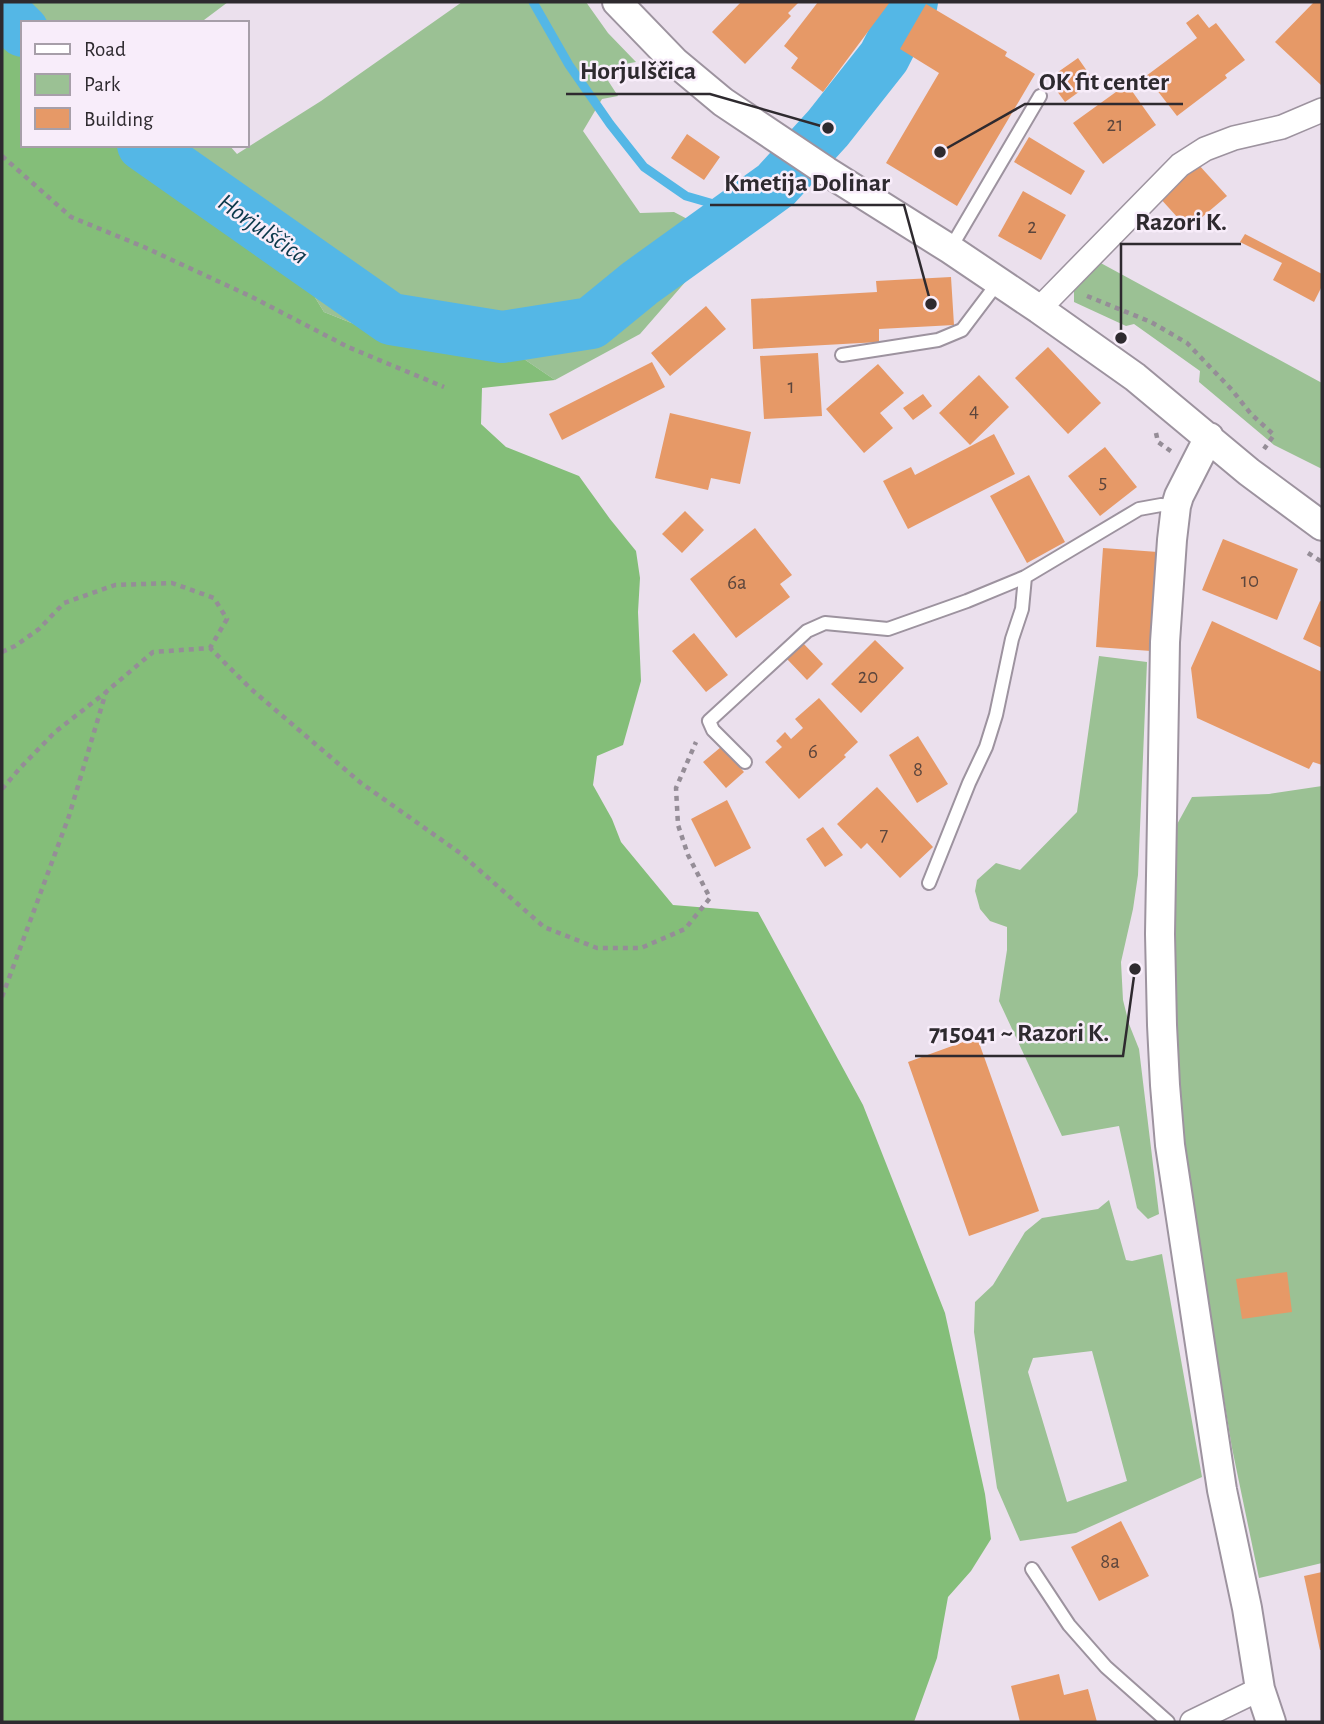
<svg xmlns="http://www.w3.org/2000/svg" width="1324" height="1724" font-family="'Alegreya Sans',sans-serif">
  <style>
    .green { fill: #9bc194; fill-rule: evenodd }
    .forest { fill: #84be79 }
    .lines { fill: none; stroke-linecap: round; stroke-linejoin: round }
    .stream { stroke: #54b7e6; stroke-width: 9 }
    .river { stroke: #54b7e6; stroke-width: 52 }
    .building { fill: #e69967 }
    .service-casing { stroke: #9d939f; stroke-width: 16 }
    .minor-casing { stroke: #9d939f; stroke-width: 26 }
    .tertiary-casing { stroke: #9d939f; stroke-width: 32 }
    .path { stroke: #958d97; stroke-width: 4.5; stroke-dasharray: 5 5; stroke-linecap: butt }
    .service { stroke: #fff; stroke-width: 12 }
    .minor { stroke: #fff; stroke-width: 23 }
    .tertiary { stroke: #fff; stroke-width: 28 }
    .labels { text-anchor: middle; dominant-baseline: central; stroke-width: 5; stroke-linejoin: round; paint-order: stroke }
    .number-label { font-size: 21px; fill: #5c463d }
    .water-label { font-size: 26px; font-style: italic; fill: #0b384b; stroke: #f8edfa }
    .leader { fill: none; stroke: #2e2a2f; stroke-width: 2.5 }
    .callout-dot { fill: #2e2a2f; stroke: #f8edfa; stroke-width: 2.5 }
    .callout-label { font-size: 26px; text-anchor: middle; font-weight: bold; fill: #2e2a2f; stroke: #f8edfa; stroke-width: 5; stroke-linejoin: round; paint-order: stroke }
  </style>
  <rect width="100%" height="100%" fill="#ebe0ed"/>
  <path class="green" d="M3 2H228L200 23H27L10 11Z
    M462 2H586L608 33 636 62 625 64 605 76 618 96 602 99 583 131 640 213 674 212 693 222 701 246 694 272 640 334 555 380 524 359 477 356 428 345 364 328 324 312 308 286 310 267 321 239 266 231 192 175 165 145H229L237 154 321 101Z
    M1097 261 1322 383V469L1274 445 1199 382 1200 371 1134 324 1126 326 1074 302V288Z
    M1099 656 1147 662 1138 875 1133 909 1121 962 1123 1000 1129 1024 1139 1049 1159 1214 1148 1219 1137 1208 1119 1126 1062 1136 999 1001 1007 950V927L990 921 980 909 975 891 977 880 996 863 1020 870 1077 812Z
    M1322 786V1563L1259 1578 1232 1448 1179 1125 1175 957V828L1192 797 1269 794Z
    M1109 1200 1126 1260 1132 1261 1162 1254 1202 1477 1076 1533 1020 1541 997 1488 974 1332 975 1302 993 1285 1025 1232 1042 1218 1098 1209ZM1092 1351 1127 1481 1067 1502 1028 1372 1033 1358Z"/>
  <path class="forest" d="M2 2 10 11 27 23H23V145H165L192 175 266 230 321 239 334 254 310 267 308 286 324 312 364 328 428 345 477 356 524 359 555 380 482 388 481 424 506 447 579 476 610 519 636 551 640 578 638 612 641 681 623 745 597 756 593 785 612 819 621 842 673 905 758 912 863 1105 945 1313 985 1494 991 1539 971 1571 948 1597 937 1658 914 1722H2Z"/>
  <g class="lines">
    <path class="stream" d="M533 2 569 65 610 124 644 167 686 196 738 211"/>
    <path class="river" d="M2 10 23 31
      M143 145 391 319 502 337 591 323 640 283 776 185 828 128 884 57 912 2"/>
  </g>
  <path class="building" d="M741 2H799L788 13 791 16 745 64 712 32Z
    M818 2H890L823 92 791 68 798 58 784 46Z
    M1314 2H1322L1321 85 1275 42Z
    M926 4 1007 52 1005 56 1035 74 957 206 886 163 939 73 900 49Z
    M1198 14 1209 28 1216 23 1245 60 1225 75 1227 78 1177 116 1146 76 1197 38 1186 23Z
    M1078 58 1094 81 1065 102 1048 79Z
    M1127 84 1156 125 1103 164 1073 123Z
    M687 134 720 157 704 180 671 158Z
    M1029 137 1085 171 1071 195 1014 162Z
    M1198 164 1227 196 1188 229 1159 197Z
    M1023 191 1066 215 1041 260 998 236Z
    M1245 234 1322 274V286L1314 302 1273 280 1282 263 1240 242Z
    M951 277 954 325 879 329V342L753 349 751 299 877 292 876 281Z
    M706 306 726 329 670 376 651 353Z
    M1048 347 1101 403 1068 434 1015 378Z
    M818 353 822 416 764 419 760 356Z
    M652 362 665 387 562 440 549 414Z
    M878 364 904 393 880 413 893 428 864 453 826 409Z
    M979 375 1009 407 970 445 939 413Z
    M923 394 932 406 913 420 903 408Z
    M670 413 751 432 740 484 711 478 708 490 655 478Z
    M994 434 1015 474 908 529 883 481 911 467 915 475Z
    M1105 447 1137 487 1100 516 1068 476Z
    M1029 475 1065 542 1027 563 990 496Z
    M685 511 704 530 682 553 662 534Z
    M755 528 792 575 780 584 790 597 736 638 690 579Z
    M1223 539 1298 569 1277 620 1202 590Z
    M1103 548 1158 552 1151 651 1096 647Z
    M1320 601 1322 602V648L1303 639Z
    M1212 621 1322 672V765L1313 762 1309 769 1197 718 1191 668Z
    M694 633 728 675 706 692 672 651Z
    M875 640 904 668 861 713 831 684Z
    M803 643 823 664 807 680 787 659Z
    M819 698 858 742 844 755 846 757 799 799 765 762 782 747 776 741 785 732 791 739 803 728 795 719Z
    M918 736 948 784 917 803 889 755Z
    M721 747 744 772 726 788 703 762Z
    M877 787 933 847 900 878 867 843 861 849 837 824Z
    M727 800 751 848 715 867 691 819Z
    M823 827 843 855 825 867 806 839Z
    M977 1037 1039 1211 969 1236 908 1062Z
    M1287 1272 1292 1312 1242 1319 1236 1279Z
    M1121 1521 1149 1576 1099 1601 1071 1547Z
    M1322 1572V1650H1320L1304 1576Z
    M1059 1674 1064 1695 1088 1689 1097 1722H1020L1011 1686Z"/>
  <g class="lines">
    <g class="service-casing">
      <path id="service" d="M950 249 1040 96
        M842 355 938 340 962 330 999 281
        M745 762 713 730 709 721 807 631 825 623 888 629 967 601 1025 577 1139 509 1161 505 1176 506
        M929 883 969 783 986 747 996 715 1012 639 1022 609 1025 577
        M1032 1569 1069 1625 1106 1667 1168 1722"/>
    </g>
    <g class="minor-casing">
      <path id="minor" d="M1039 309 1180 165 1205 149 1234 138 1282 127 1322 110
        M1192 1722 1260 1689"/>
    </g>
    <g class="tertiary-casing">
      <path id="tertiary" d="M617 2 675 62 723 102 826 171 950 249 1039 309 1135 377 1249 472 1322 526
        M1209 437 1179 496 1176 506 1172 540 1165 642 1160 934 1162 1025 1165 1085 1170 1145 1222 1490 1247 1608 1260 1689 1271 1722"/>
    </g>
    <path class="path" d="M2 156 71 217 144 247 252 297 348 347 444 387
      M1087 296 1151 322 1187 343 1232 390 1251 414 1274 435 1264 449
      M1156 433 1158 442 1172 452
      M1308 553 1322 562
      M2 652 15 646 39 629 64 603 115 585 172 583 214 598 227 619 210 648
      M2 789 21 767 55 732 105 693
      M2 997 69 816 106 692 153 652 210 648 251 689 361 783 460 853 544 927 597 948H641L685 929 710 898 688 855 678 825 676 788 696 742"/>
    <use href="#service" class="service"/>
    <use href="#minor" class="minor"/>
    <use href="#tertiary" class="tertiary"/>
  </g>
  <g class="labels">
    <g class="number-label">
      <text x="1115" y="124">21</text>
      <text x="1032" y="226">2</text>
      <text x="791" y="386">1</text>
      <text x="974" y="410">4</text>
      <text x="1103" y="481">5</text>
      <text x="1250" y="580">10</text>
      <text x="737" y="582">6a</text>
      <text x="868" y="676">20</text>
      <text x="813" y="751">6</text>
      <text x="918" y="769">8</text>
      <text x="884" y="834">7</text>
      <text x="1110" y="1561">8a</text>
    </g>
    <g class="water-label">
      <text transform="translate(263 229) rotate(35)">Horjulščica</text>
    </g>
  </g>
  <path class="leader" d="M828 128L710 94H566M940 152L1025 104H1183M931 304L904 205H710M1121 338L1121 244H1241M1135 969L1123 1056H915"/>
  <g class="callout-dot">
    <circle cx="828" cy="128" r="7"/>
    <circle cx="940" cy="152" r="7"/>
    <circle cx="931" cy="304" r="7"/>
    <circle cx="1121" cy="338" r="7"/>
    <circle cx="1135" cy="969" r="7"/>
  </g>
  <g class="callout-label">
    <text x="638" y="79">Horjulščica</text>
    <text x="1104" y="90">OK fit center</text>
    <text x="807" y="191">Kmetija Dolinar</text>
    <text x="1181" y="230">Razori K.</text>
    <text x="1019" y="1041">715041 ~ Razori K.</text>
  </g>
  <rect width="1324" height="1724" fill="none" stroke="#2e2a2f" stroke-width="7"/>
  <rect x="21" y="21" width="228" height="126" fill="#f8edfa" stroke="#a79fa9" stroke-width="2"/>
  <rect x="35" y="44" width="35" height="10" fill="#ffffff" stroke="#a79fa9" stroke-width="2"/>
  <text x="84" y="56" font-size="21" fill="#2e2a2f">Road</text>
  <rect x="35" y="74" width="35" height="21" fill="#9bc194" stroke="#a79fa9" stroke-width="2"/>
  <text x="84" y="91" font-size="21" fill="#2e2a2f">Park</text>
  <rect x="35" y="108" width="35" height="21" fill="#e69967" stroke="#a79fa9" stroke-width="2"/>
  <text x="84" y="126" font-size="21" fill="#2e2a2f">Building</text>
</svg>
